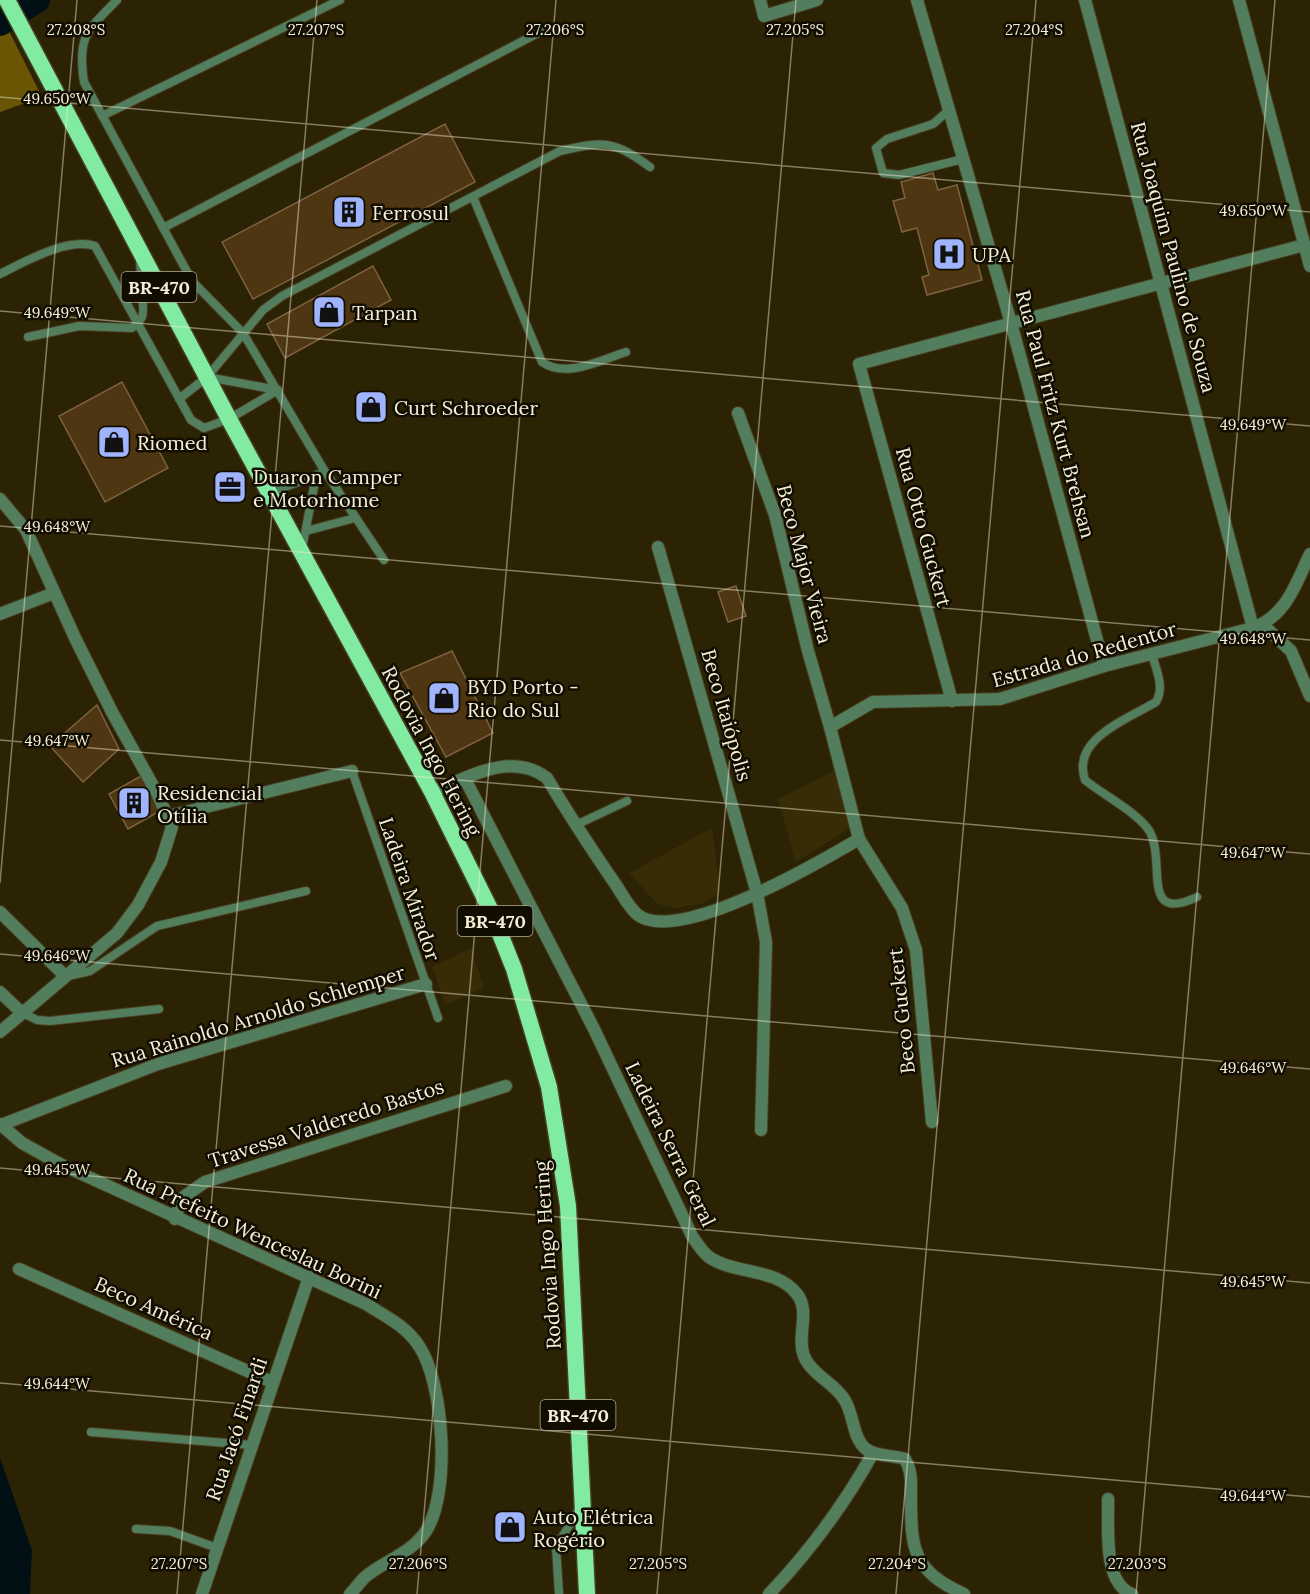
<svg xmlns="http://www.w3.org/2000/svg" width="1310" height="1594" font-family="Lora,serif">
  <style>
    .built { fill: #372c05 }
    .forest { fill: #695504 }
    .water { fill: #001015 }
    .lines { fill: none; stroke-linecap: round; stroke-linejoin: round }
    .river { stroke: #001015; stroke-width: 26 }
    .building { fill: #4f3612; stroke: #7d6240; stroke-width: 1.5 }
    .service-casing { stroke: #483f22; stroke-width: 10 }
    .minor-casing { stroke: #483f22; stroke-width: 14 }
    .tertiary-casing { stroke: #483f22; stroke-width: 14 }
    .trunk-casing { stroke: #483f22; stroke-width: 19 }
    .service { stroke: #527e5e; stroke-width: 8 }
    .minor { stroke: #527e5e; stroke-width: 12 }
    .tertiary { stroke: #527e5e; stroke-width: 12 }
    .trunk { stroke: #82eba2; stroke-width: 16 }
    .ticks { fill: none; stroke: #f5eed8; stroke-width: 1.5; stroke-opacity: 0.45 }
    .labels { text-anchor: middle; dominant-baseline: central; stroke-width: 5; stroke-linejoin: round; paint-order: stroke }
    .shield { fill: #120d01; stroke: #b1aa98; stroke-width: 1.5 }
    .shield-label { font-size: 18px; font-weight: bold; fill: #f5eed8 }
    .poi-label { font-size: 20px; fill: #f5eed8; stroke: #120d01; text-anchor: start }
    .street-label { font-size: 20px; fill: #f5eed8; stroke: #120d01 }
    .ticks-label { font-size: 15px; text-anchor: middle; fill: #f5eed8; stroke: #120d01; stroke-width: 5; stroke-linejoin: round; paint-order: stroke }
  </style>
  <rect width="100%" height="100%" fill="#2c2304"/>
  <path class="built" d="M834 771 850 828 796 862 778 799Z
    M712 828 720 893 701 904 674 908 657 904 629 873Z
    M471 948 484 988 445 1005 432 967Z"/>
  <path class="forest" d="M0 13 42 97 0 112Z"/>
  <path class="water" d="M0 1458 32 1550 30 1594H0Z"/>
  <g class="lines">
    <path class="river" d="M0 23 37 0"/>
  </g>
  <path class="building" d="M445 124 475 182 253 299 222 242Z
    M933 173 938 190 957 185 982 280 927 295 922 277 929 275 917 228 902 232 893 201 905 198 901 182Z
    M373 266 391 300 285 358 267 324Z
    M122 382 168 468 105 502 59 416Z
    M736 586 746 616 728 622 718 592Z
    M452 651 493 733 446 757 400 673Z
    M97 705 119 749 83 782 50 746Z
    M141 776 160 811 128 829 109 794Z"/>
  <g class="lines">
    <g class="service-casing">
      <path id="service" d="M117 0C87 31 77 36 84 82L192 281 243 333 324 470 384 560
        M949 110 933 124 887 139 876 148 883 173 899 175 963 159
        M102 116 340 0
        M473 197 542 362C566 379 601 360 626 352
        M163 228 542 31
        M0 274C24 262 68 237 95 246L191 420 204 428 229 419 278 390
        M28 337 79 326 132 328C135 325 140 321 142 317 145 313 140 269 140 258
        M207 377 278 390
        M179 399 207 377 263 310 282 296 560 151C604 141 613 140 650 167
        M269 493 319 474
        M306 531 355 518
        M302 549 316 476
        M1152 654C1156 670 1165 687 1156 702 1126 720 1071 739 1085 780 1103 795 1139 813 1150 832 1166 863 1140 924 1197 897
        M352 771 438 1018
        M576 825 627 801
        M68 976 90 971 157 926 306 891
        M21 1012 37 1020 50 1021 159 1009
        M91 1432 251 1445
        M136 1529 170 1531 217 1548
        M559 1594 556 1547 581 1506"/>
    </g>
    <g class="minor-casing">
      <path id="minor" d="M760 0 764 16 817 0
        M917 0 1011 323 1104 666
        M1085 0 1253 628
        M738 413 775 515 808 651 830 727
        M658 547 757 893 766 942 761 1130
        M0 614 54 593
        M1262 624 1291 651 1310 696
        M952 701 859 364 1304 245
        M465 779 594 1029 692 1236C697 1243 702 1252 709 1257 735 1275 776 1267 797 1294 811 1312 796 1336 804 1356 811 1374 834 1383 844 1399 854 1413 852 1438 866 1449 876 1457 894 1455 905 1459 912 1471 911 1482 911 1496 911 1549 912 1570 964 1594
        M169 816 352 771
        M859 839 902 908 916 950 932 1122
        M0 912 65 976
        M0 992 21 1012
        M1 1125 158 1064 426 984
        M175 1219 182 1198 205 1182 506 1086
        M19 1269 272 1382
        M1108 1499C1109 1526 1102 1583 1132 1594
        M202 1594 309 1277
        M769 1594C810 1551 844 1505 873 1453"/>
    </g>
    <g class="tertiary-casing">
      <path id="tertiary" d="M1239 0 1310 266
        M0 499 26 530 76 640 112 712 157 793 172 827 161 862 138 905 117 933 0 1032
        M432 792C469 777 511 751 547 778 569 815 592 850 616 885 622 894 629 908 638 915 678 945 820 862 859 839L830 727 873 702 1000 699 1104 666 1253 628C1287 615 1295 585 1310 554
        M0 1124 22 1143 60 1164 366 1304C385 1316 406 1326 419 1346 444 1383 451 1492 426 1531 412 1553 384 1561 365 1577 360 1582 355 1589 350 1594"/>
    </g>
    <g class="trunk-casing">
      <path id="trunk" d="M7 0 229 419 432 792 491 911 514 969 549 1087 568 1206 587 1594"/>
    </g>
    <use href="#service" class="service"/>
    <use href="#minor" class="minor"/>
    <use href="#tertiary" class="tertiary"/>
    <use href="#trunk" class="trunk"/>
  </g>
  <path class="ticks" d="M0 97 1310 212M0 311 1310 426M0 526 1310 640M0 740 1310 854M0 883 77 0M0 954 1310 1069M0 1168 1310 1283M0 1383 1310 1497M177 1594 317 0M417 1594 556 0M657 1594 796 0M896 1594 1036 0M1136 1594 1275 0"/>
  <defs>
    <g id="building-square" transform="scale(1.725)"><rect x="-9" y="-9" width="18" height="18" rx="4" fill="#a0b3fd" stroke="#120d01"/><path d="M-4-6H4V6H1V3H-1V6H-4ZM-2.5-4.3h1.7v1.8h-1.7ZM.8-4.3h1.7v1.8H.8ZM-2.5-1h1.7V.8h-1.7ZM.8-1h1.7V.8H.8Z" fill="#111"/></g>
    <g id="hospital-square" transform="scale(1.725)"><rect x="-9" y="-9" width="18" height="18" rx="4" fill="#a0b3fd" stroke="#120d01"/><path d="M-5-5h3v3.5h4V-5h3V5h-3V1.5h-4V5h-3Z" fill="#111"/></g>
    <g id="shop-square" transform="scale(1.725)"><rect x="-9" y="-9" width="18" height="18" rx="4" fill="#a0b3fd" stroke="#120d01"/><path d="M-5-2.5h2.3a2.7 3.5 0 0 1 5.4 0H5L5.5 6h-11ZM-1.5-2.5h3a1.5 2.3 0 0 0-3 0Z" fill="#111"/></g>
    <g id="office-square" transform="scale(1.725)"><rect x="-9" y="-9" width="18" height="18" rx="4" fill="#a0b3fd" stroke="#120d01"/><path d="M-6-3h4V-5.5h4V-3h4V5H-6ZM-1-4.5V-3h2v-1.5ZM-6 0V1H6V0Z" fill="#111"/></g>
  </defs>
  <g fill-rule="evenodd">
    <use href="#building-square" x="349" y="212"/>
    <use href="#hospital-square" x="949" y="254"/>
    <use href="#shop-square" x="329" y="312"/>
    <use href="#shop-square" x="371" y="407"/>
    <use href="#shop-square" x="114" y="442"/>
    <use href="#office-square" x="230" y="487"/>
    <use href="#shop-square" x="444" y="698"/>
    <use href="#building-square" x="134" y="803"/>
    <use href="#shop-square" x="510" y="1527"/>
  </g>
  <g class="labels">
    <g class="shield">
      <rect x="121.5" y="272" width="75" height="30" rx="4.5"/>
      <rect x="457.5" y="906" width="75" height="30" rx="4.5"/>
      <rect x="540.5" y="1400" width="75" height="30" rx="4.5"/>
    </g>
    <g class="shield-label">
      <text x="159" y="287">BR-470</text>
      <text x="495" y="921">BR-470</text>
      <text x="578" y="1415">BR-470</text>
    </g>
    <g class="poi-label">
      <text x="372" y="212">Ferrosul</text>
      <text x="972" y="254">UPA</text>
      <text x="352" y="312">Tarpan</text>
      <text x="394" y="407">Curt Schroeder</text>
      <text x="137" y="442">Riomed</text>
      <text x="253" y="476">Duaron Camper<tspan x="253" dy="23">e Motorhome</tspan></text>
      <text x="467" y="686">BYD Porto -<tspan x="467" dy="23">Rio do Sul</tspan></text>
      <text x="157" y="792">Residencial<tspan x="157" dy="23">Otília</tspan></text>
      <text x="533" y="1516">Auto Elétrica<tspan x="533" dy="23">Rogério</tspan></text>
    </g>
    <g class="street-label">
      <text transform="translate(1174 257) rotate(75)">Rua Joaquim Paulino de Souza</text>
      <text transform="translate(1056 414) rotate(75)">Rua Paul Fritz Kurt Brehsan</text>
      <text transform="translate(924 527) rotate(75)">Rua Otto Guckert</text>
      <text transform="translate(805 564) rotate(75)">Beco Major Vieira</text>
      <text transform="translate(1084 654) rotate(-16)">Estrada do Redentor</text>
      <text transform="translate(727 715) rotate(74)">Beco Itaiópolis</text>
      <text transform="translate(432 751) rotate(62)">Rodovia Ingo Hering</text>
      <text transform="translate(410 889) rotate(71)">Ladeira Mirador</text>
      <text transform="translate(901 1011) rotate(-96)">Beco Guckert</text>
      <text transform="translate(258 1016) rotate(-17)">Rua Rainoldo Arnoldo Schlemper</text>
      <text transform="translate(326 1123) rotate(-18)">Travessa Valderedo Bastos</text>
      <text transform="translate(671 1144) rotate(64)">Ladeira Serra Geral</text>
      <text transform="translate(253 1233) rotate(25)">Rua Prefeito Wenceslau Borini</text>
      <text transform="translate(547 1255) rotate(-94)">Rodovia Ingo Hering</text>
      <text transform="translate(154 1308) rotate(24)">Beco América</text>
      <text transform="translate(236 1429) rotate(-71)">Rua Jacó Finardi</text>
    </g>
  </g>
  <g class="ticks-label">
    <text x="76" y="35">27.208°S</text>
    <text x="316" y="35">27.207°S</text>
    <text x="555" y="35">27.206°S</text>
    <text x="795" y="35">27.205°S</text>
    <text x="1034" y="35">27.204°S</text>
    <text x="57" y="104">49.650°W</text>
    <text x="1253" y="216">49.650°W</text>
    <text x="57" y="318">49.649°W</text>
    <text x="1253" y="430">49.649°W</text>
    <text x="57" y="532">49.648°W</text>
    <text x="1253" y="644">49.648°W</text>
    <text x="57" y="746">49.647°W</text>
    <text x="1253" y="858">49.647°W</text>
    <text x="57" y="961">49.646°W</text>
    <text x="1253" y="1073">49.646°W</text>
    <text x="57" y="1175">49.645°W</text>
    <text x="1253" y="1287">49.645°W</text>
    <text x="57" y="1389">49.644°W</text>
    <text x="1253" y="1501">49.644°W</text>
    <text x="179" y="1569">27.207°S</text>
    <text x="418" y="1569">27.206°S</text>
    <text x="658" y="1569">27.205°S</text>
    <text x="897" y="1569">27.204°S</text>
    <text x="1137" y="1569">27.203°S</text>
  </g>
</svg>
